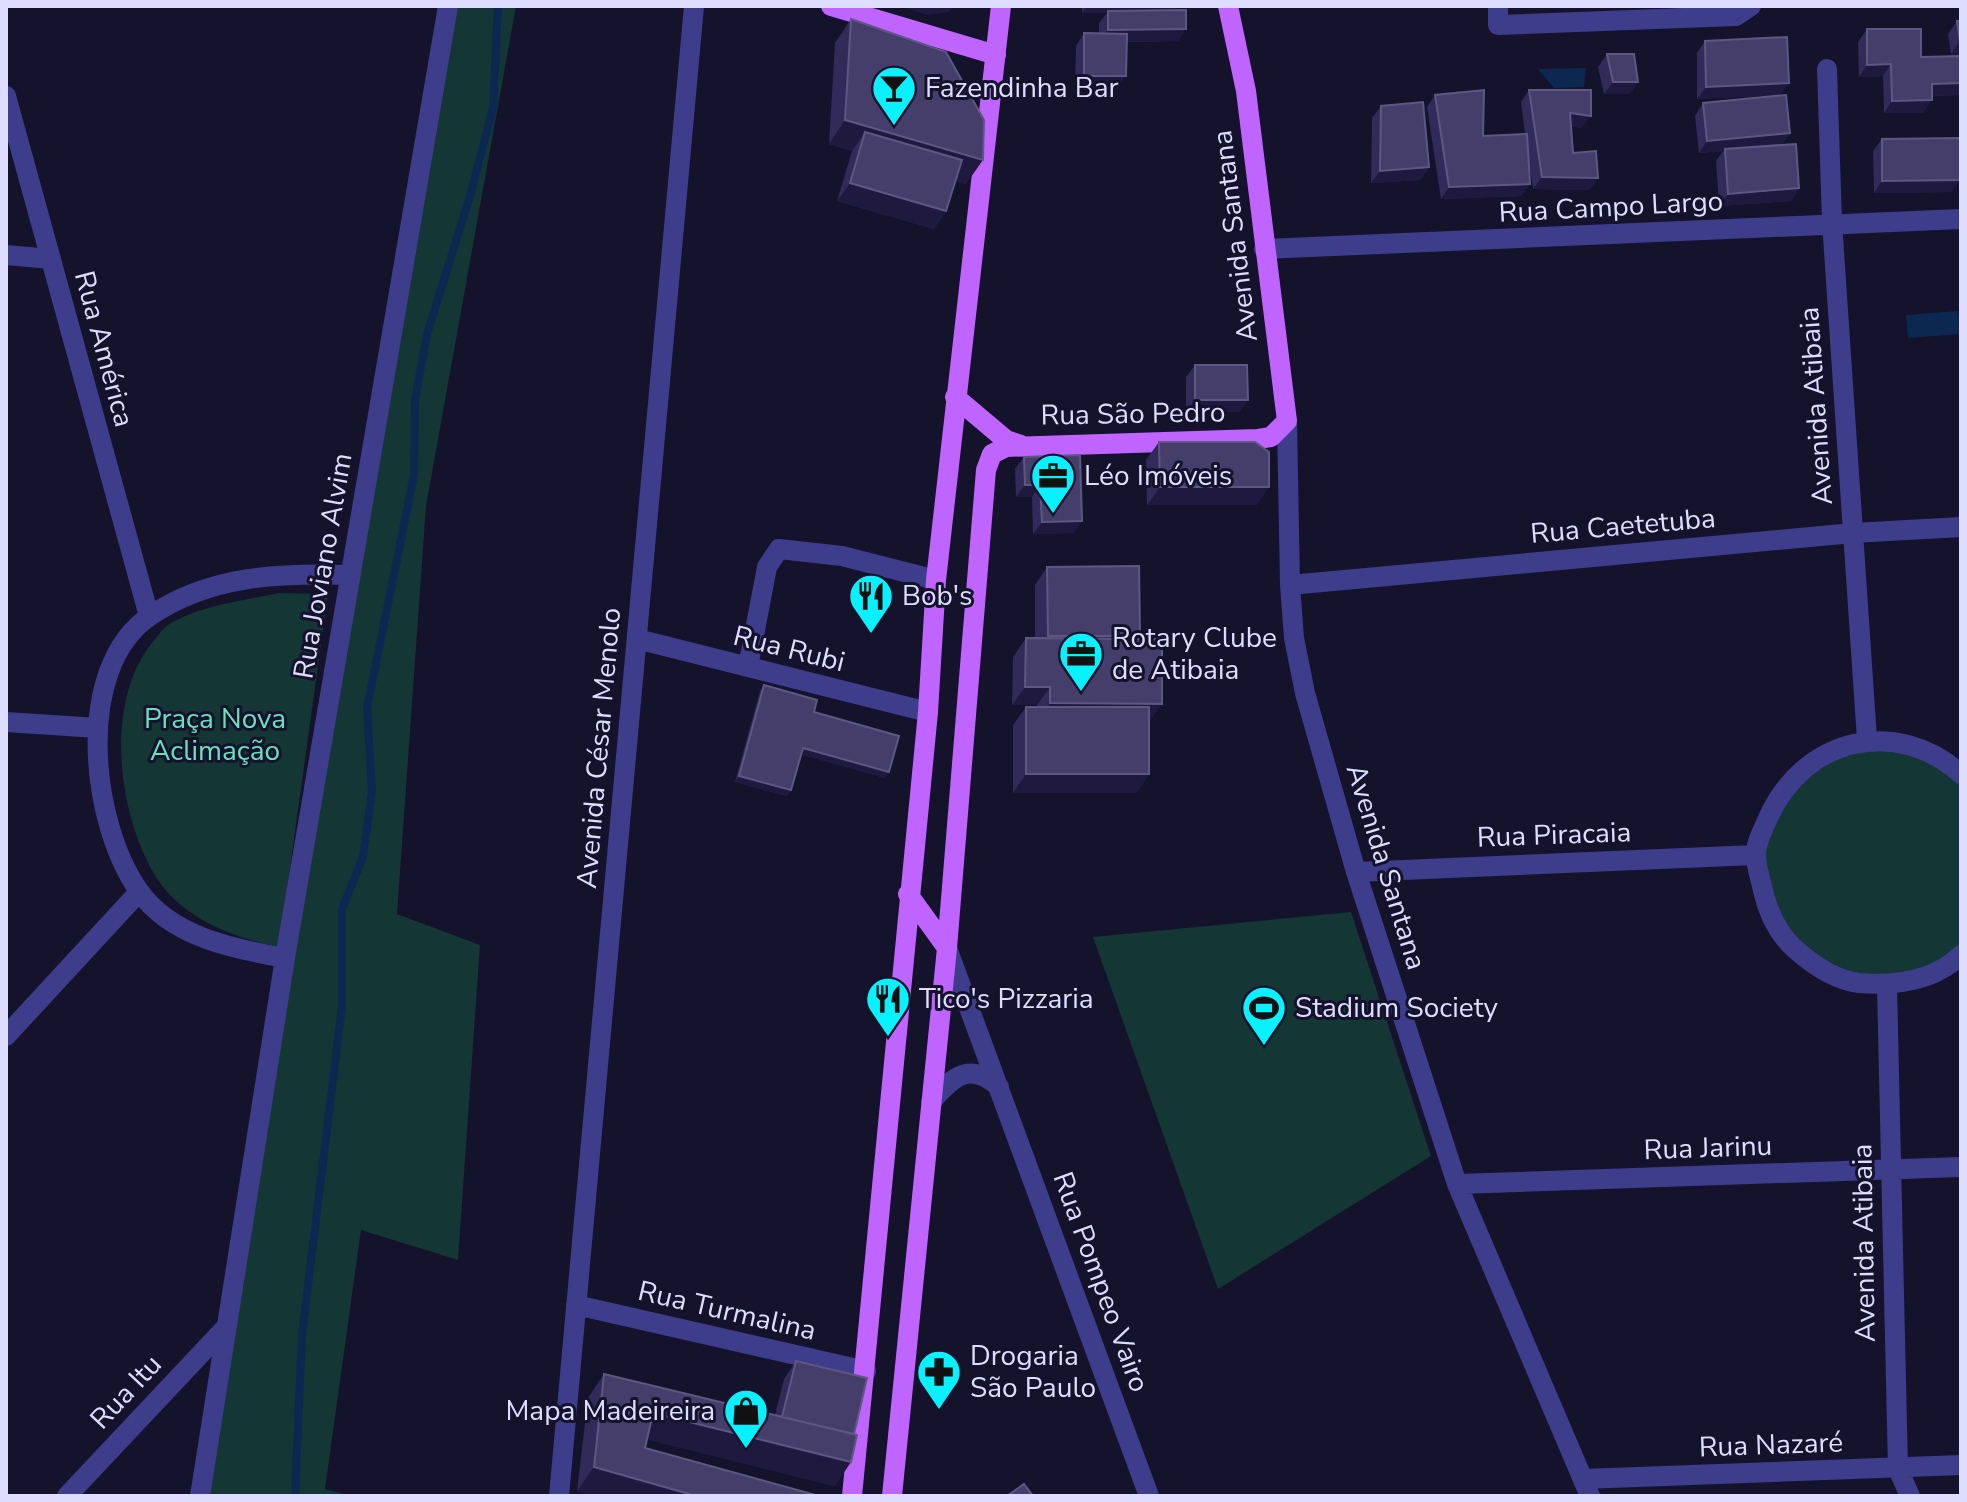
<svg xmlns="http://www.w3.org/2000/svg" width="1967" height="1502" font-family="'Nunito Sans',sans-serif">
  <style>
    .green { fill: #143634 }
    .water { fill: #0d2850 }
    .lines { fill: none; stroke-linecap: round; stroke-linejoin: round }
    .stream { stroke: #0d2850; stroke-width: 8 }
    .minor { stroke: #3d3d8b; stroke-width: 20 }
    .major { stroke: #bf64ff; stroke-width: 20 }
    .wall { fill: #322a59 }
    .shaded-wall { fill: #1f1940 }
    .building { fill: #453e6b; stroke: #5d5782; stroke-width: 2 }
    .labels { text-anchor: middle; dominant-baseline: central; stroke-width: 6; stroke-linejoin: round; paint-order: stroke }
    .poi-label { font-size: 28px; fill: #dfddff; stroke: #15122c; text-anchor: start }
    .street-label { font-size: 28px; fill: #dfddff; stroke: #15122c }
    .park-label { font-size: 28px; fill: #67e1be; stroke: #15122c }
  </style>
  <rect width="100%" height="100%" fill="#15122c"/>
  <path class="green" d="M450 6H516L426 506 397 914 480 945 458 1260 361 1230 325 1489 350 1496H200Z
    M279 593 328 594 279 947C235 938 185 920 158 880 118 819 103 703 152 643 157 637 162 629 168 625 200 605 243 601 279 593Z
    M1867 739 1961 774V955L1887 986 1814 966 1766 908 1762 832 1778 798Z
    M1351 912 1431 1156 1218 1289 1093 937Z"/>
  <path class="water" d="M1586 68 1584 87 1554 88 1538 69Z
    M1958 311 1960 334 1908 338 1906 315Z"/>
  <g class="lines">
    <path class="stream" d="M295 1496 302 1335 342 1006V909L363 857 372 791 367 708 414 475 415 400 427 334 470 196 493 108 498 6"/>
    <path class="minor" d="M1498 6V25L1736 16 1751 6
      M1827 69 1832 222 1867 739
      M6 96 149 616
      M1264 249 1961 219
      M6 255 51 259
      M1287 421 1290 585 1294 638 1305 693 1356 872 1457 1184 1590 1496
      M1290 585 1853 533 1961 527
      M637 639 928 712
      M748 667 767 567 779 549 842 556 936 580
      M6 722 98 728
      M1961 774C1896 716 1805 738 1769 816 1764 828 1755 843 1756 856 1756 866 1760 877 1762 886 1767 910 1777 933 1795 949 1813 965 1834 980 1859 983 1895 986 1933 982 1961 955
      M1356 872 1755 855
      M947 948 1149 1496
      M285 958C234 949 171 937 139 891 91 824 73 668 150 616 210 575 280 573 349 575
      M1887 986 1898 1469 1910 1496
      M6 1036 139 892
      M931 1102C953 1076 970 1061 999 1087
      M1457 1184 1961 1167
      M576 1305 866 1371
      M1583 1479 1961 1465
      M67 1496 227 1326
      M200 1496 285 958 448 6
      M559 1496 694 6"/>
    <path class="major" d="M831 6 996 55
      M955 397 1006 440 1021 445
      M908 894 947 948
      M852 1496 928 712 936 580 1001 6
      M892 1496 947 948 986 470 992 454 1006 447 1258 439 1271 437 1287 421 1246 91 1228 6"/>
  </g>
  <path class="wall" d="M1082 6H1178L1175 10 1186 29 1178 41 1127 42 1117 89 1075 88 1076 46 1084 33H1099V23L1107 13H1082Z
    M851 19 966 184 956 181 946 211 934 229 837 201 852 151 829 144 835 43Z
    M1957 21H1961V95L1932 96 1923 113H1884L1883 76 1859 77 1858 42 1867 29 1921 57 1958 56 1951 54 1948 34Z
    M1705 41 1780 95 1697 99V53Z
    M1607 54 1630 94H1604L1598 67Z
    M1529 90 1582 128 1571 126 1573 153 1598 178 1589 190 1533 189 1528 155 1530 184 1521 196 1441 199 1427 107 1435 95 1483 136 1525 134 1521 102Z
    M1703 103 1790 133 1781 145 1799 188 1791 201 1719 206 1716 161 1723 151 1699 153 1695 116Z
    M1381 106 1429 167 1420 180 1371 183 1372 118Z
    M1882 139 1951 192 1874 193 1873 151Z
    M1195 365 1248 400 1239 412H1186V377Z
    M1159 442 1257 505H1147L1146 460Z
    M1024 457 1074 533 1033 534 1032 497H1016L1015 469Z
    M1047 567 1138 639 1149 721V774L1136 793H1013V725L1026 707H1037V705H1012L1013 657 1026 638H1035V585Z
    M764 685 814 712 889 772 885 778 801 754 787 796 735 782 760 691Z
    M796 1361 835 1486 647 1439 645 1448 819 1496H594L577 1491 588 1398 604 1374 775 1415 784 1379Z"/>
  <path class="shaded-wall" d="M900 6H954L949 12 927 15Z
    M1087 6H1178L1174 13 1108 11 1107 13H1082Z
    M1186 29 1178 41 1099 42 1108 30Z
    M1960 41 1961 42V57L1951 54Z
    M1891 64 1883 76 1859 77 1867 65Z
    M1084 76H1126L1117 89 1075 88Z
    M1613 82H1638L1630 94H1604Z
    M1789 83 1780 95 1697 99 1706 87Z
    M1961 83V95L1923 96 1932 84Z
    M1932 100 1923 113H1884L1892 101Z
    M1570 113 1591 116 1582 128 1561 125Z
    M845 120 983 160 966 184 949 179 865 132 852 151 829 144Z
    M1790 133 1781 146 1725 149 1723 151 1699 153 1707 141Z
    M1429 167 1420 180 1371 183 1380 171Z
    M1542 177 1598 178 1589 190 1533 189Z
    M1960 180 1951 192 1874 193 1882 181Z
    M850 183 946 211 934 229 837 201Z
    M1530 184 1521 196 1441 199 1449 187Z
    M1799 188 1791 201 1719 206 1728 194Z
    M1195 400H1248L1239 412H1186Z
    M1025 485H1040L1032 497H1016Z
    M1160 487H1269L1257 505H1147Z
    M1082 521 1074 533 1033 534 1042 522Z
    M1048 636H1140L1127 654H1036Z
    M1025 687H1050L1037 705H1012Z
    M1050 703 1162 704 1149 722H1037Z
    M803 748 889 772 885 778 798 754Z
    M1026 774H1149L1136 793H1013Z
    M739 776 791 790 787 796 735 782Z
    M653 1413 851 1462 835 1486 636 1437Z
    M594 1467 696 1496H594L577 1491Z"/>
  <path class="building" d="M1186 10V29L1108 30V11Z
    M851 19 946 52 984 120 983 160 845 120Z
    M1957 21H1961V42L1960 41Z
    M1867 29H1921V57L1961 56V83L1932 84V100L1892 101 1891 64 1867 65Z
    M1084 33 1127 34 1126 76H1084Z
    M1787 37 1789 83 1706 87 1705 41Z
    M1607 54H1634L1638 82H1613Z
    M1484 90 1483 136 1527 134 1530 184 1449 187 1435 95Z
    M1529 90H1591V116L1570 113 1573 153 1596 151 1598 178 1542 177Z
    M1786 95 1790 133 1707 141 1703 103Z
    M1423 102 1429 167 1380 171 1381 106Z
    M865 132 962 160 946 211 850 183Z
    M1960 138V180L1882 181V139Z
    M1796 144 1799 188 1728 194 1725 149Z
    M1195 365H1247L1248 400H1195Z
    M1159 442H1255L1269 452V487H1160Z
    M1080 455 1082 521 1042 522 1040 485H1025L1024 457Z
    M1139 566 1140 636H1048L1047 567Z
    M1026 638 1162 639V704L1050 703V687H1025Z
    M764 685 817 700 814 712 899 736 889 772 803 748 791 790 739 776Z
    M1026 707H1149V774H1026Z
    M796 1361 867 1378 854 1434 782 1417Z
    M604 1374 857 1435 851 1462 653 1413 645 1448 819 1496H696L594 1467Z
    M1024 1484 1033 1496H1007Z"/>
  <defs>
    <g id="bar-pin" transform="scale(2.3)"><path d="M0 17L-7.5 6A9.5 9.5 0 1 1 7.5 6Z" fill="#09f0ff" stroke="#15122c"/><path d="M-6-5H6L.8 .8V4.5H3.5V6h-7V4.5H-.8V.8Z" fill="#111"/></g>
    <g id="office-pin" transform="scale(2.3)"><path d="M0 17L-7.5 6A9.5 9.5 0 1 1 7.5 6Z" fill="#09f0ff" stroke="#15122c"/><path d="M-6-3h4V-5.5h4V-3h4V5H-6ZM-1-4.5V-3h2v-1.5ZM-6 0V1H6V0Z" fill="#111"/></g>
    <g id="restaurant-pin" transform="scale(2.3)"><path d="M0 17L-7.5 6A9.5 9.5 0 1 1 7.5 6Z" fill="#09f0ff" stroke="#15122c"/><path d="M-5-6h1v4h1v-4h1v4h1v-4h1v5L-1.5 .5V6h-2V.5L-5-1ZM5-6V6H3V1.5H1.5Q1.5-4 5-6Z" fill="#111"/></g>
    <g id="stadium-pin" transform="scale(2.3)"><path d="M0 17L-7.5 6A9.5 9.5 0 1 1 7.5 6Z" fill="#09f0ff" stroke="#15122c"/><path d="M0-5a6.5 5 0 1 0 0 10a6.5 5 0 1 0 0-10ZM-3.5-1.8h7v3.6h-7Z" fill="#111"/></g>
    <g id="pharmacy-pin" transform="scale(2.3)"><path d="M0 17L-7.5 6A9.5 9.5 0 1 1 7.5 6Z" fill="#09f0ff" stroke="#15122c"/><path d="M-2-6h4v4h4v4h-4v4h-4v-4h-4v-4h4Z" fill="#111"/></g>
    <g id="shop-pin" transform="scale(2.3)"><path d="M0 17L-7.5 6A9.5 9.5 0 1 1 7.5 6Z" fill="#09f0ff" stroke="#15122c"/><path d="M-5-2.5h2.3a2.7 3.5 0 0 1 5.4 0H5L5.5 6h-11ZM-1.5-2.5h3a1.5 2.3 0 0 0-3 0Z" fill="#111"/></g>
  </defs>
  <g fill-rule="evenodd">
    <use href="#bar-pin" x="894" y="88"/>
    <use href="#office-pin" x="1053" y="476"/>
    <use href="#restaurant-pin" x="871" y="596"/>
    <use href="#office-pin" x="1081" y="654"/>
    <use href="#restaurant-pin" x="888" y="999"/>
    <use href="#stadium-pin" x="1264" y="1008"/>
    <use href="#pharmacy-pin" x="939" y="1372"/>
    <use href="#shop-pin" x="746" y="1411"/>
  </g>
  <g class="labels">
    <g class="poi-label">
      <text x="925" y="88">Fazendinha Bar</text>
      <text x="1084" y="476">Léo Imóveis</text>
      <text x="902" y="596">Bob's</text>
      <text x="1112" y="638">Rotary Clube<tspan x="1112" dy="32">de Atibaia</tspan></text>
      <text x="919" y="999">Tico's Pizzaria</text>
      <text x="1295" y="1008">Stadium Society</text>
      <text x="970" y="1356">Drogaria<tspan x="970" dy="32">São Paulo</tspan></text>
      <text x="715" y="1411" text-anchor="end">Mapa Madeireira</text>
    </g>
    <g class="street-label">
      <text transform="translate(1611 207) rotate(-3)">Rua Campo Largo</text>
      <text transform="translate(1235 236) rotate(-97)">Avenida Santana</text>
      <text transform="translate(104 349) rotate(75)">Rua América</text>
      <text transform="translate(1816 406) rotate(-94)">Avenida Atibaia</text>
      <text transform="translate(1133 414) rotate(-1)">Rua São Pedro</text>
      <text transform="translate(1623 526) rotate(-5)">Rua Caetetuba</text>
      <text transform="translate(323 566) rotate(-80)">Rua Joviano Alvim</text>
      <text transform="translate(789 649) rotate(14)">Rua Rubi</text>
      <text transform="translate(599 748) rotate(-85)">Avenida César Menolo</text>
      <text transform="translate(1554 835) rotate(-2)">Rua Piracaia</text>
      <text transform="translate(1386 867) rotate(73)">Avenida Santana</text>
      <text transform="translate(1708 1148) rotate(-2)">Rua Jarinu</text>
      <text transform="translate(1864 1243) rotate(-91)">Avenida Atibaia</text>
      <text transform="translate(1101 1282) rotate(70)">Rua Pompeo Vairo</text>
      <text transform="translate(727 1311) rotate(13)">Rua Turmalina</text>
      <text transform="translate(126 1392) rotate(-47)">Rua Itu</text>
      <text transform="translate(1771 1445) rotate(-2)">Rua Nazaré</text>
    </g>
    <g class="park-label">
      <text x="215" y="719">Praça Nova<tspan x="215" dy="32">Aclimação</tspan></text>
    </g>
  </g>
  <rect width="1967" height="1502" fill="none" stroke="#dfddff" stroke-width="16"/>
</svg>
